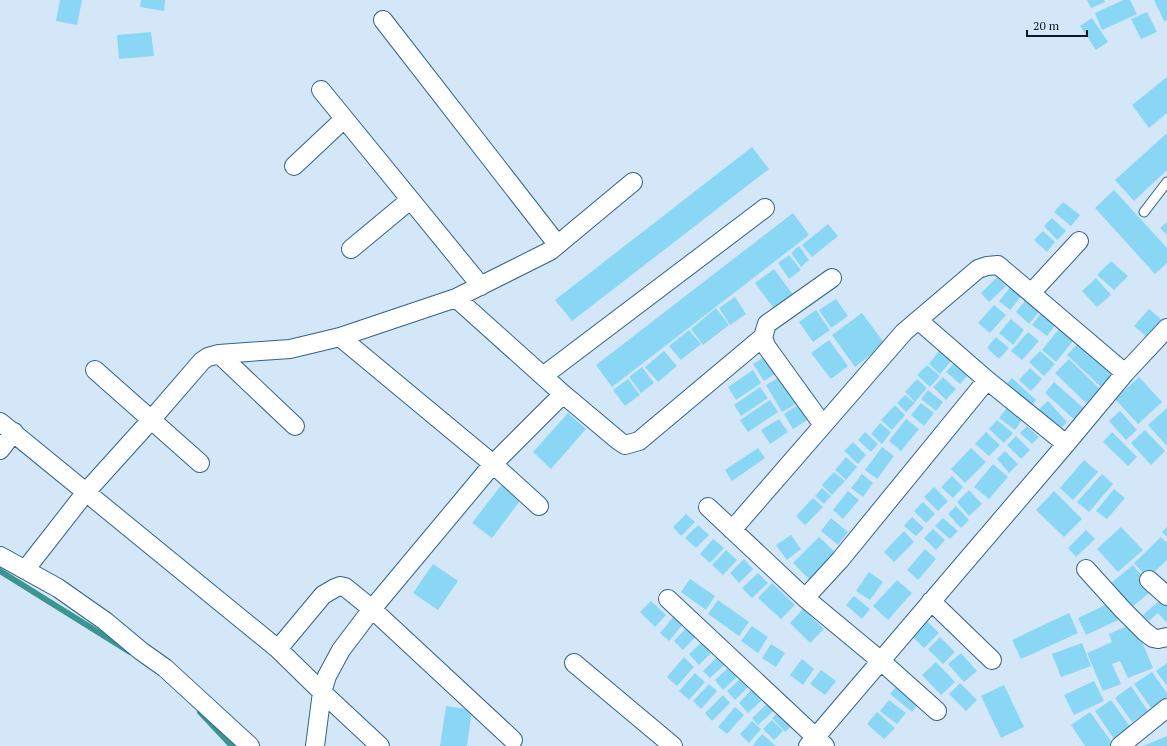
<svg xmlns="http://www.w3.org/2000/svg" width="1167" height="746" font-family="'PT Serif',serif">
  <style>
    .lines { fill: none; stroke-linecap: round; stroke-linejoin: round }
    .stream { stroke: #3b9590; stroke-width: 6 }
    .building { fill: #8ad7f5 }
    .lane-casing { stroke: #316288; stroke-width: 11 }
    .street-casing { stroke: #316288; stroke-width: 20 }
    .lane { stroke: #fff; stroke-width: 9 }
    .street { stroke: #fff; stroke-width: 18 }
  </style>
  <rect width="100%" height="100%" fill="#d3e7f9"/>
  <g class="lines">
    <path class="stream" d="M0 571 130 652
      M200 712 232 746"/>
  </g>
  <path class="building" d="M60 0H82L77 25 56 21Z
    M141 0H165L164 11 140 7Z
    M1087 0H1104L1105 2 1091 8Z
    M1123 0H1130L1137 14 1102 30 1095 13Z
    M1154 0H1167V20L1164 21Z
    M1147 12 1157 32 1141 39 1131 19Z
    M1092 18 1108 42 1096 50 1080 26Z
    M151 32 154 56 119 59 117 35Z
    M1167 77V113L1149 128 1132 105Z
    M1167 133V170L1134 201 1115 180Z
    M752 147 769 169 572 321 555 300Z
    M1114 190 1167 248V263L1155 274 1095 208Z
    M1063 202 1080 215 1071 226 1054 212Z
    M793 213 809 235 612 387 596 365Z
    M1052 218 1066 231 1057 240 1044 226Z
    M1167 222V235L1160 228Z
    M828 224 838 236 812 257 802 245Z
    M1043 231 1055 242 1047 252 1034 240Z
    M799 246 809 260 801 267 791 253Z
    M789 255 801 270 789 279 778 263Z
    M1111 261 1128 276 1114 290 1097 275Z
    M774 269 794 296 775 310 755 283Z
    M997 277 1006 286 989 302 981 293Z
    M1096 278 1111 295 1097 307 1082 291Z
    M1012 285 1023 294 1010 310 999 301Z
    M735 297 746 314 730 325 719 308Z
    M1028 297 1042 308 1029 324 1016 312Z
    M836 299 848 316 831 328 819 310Z
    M994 305 1006 315 990 333 978 323Z
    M716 308 729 325 703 345 691 329Z
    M1149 309 1163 321 1148 338 1134 326Z
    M816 310 830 330 813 342 799 322Z
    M1042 312 1056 324 1047 336 1032 325Z
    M862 313 885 344 855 367 832 335Z
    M1011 319 1024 330 1013 345 999 333Z
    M1063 324 1077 336 1056 362 1042 350Z
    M689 330 701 344 681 360 669 346Z
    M1028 332 1039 341 1022 360 1011 351Z
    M996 337 1009 348 999 359 987 348Z
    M1082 339 1116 371 1101 387 1067 355Z
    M829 340 848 366 831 379 811 353Z
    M940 350 952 360 940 374 929 364Z
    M664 351 677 366 658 382 645 367Z
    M1040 351 1055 364 1044 376 1029 362Z
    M767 355 778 372 764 381 753 364Z
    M1069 359 1100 389 1086 403 1055 373Z
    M956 361 970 373 960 384 946 372Z
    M927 365 940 376 930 387 917 375Z
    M642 367 654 383 641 393 629 377Z
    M1030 368 1042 379 1031 391 1019 380Z
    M753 370 761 383 736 400 728 387Z
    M780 377 796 404 782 412 766 385Z
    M943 377 956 389 946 400 933 387Z
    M1139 377 1162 402 1138 424 1115 399Z
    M1012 378 1036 400 1027 411 1002 389Z
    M628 379 640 395 625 406 613 390Z
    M917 379 927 388 915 402 905 392Z
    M1054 382 1088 412 1078 423 1045 393Z
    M760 387 768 398 741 416 734 405Z
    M928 390 943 402 936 411 921 399Z
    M905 395 915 403 906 412 897 403Z
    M770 400 778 412 748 432 740 420Z
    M1048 401 1067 422 1056 433 1036 412Z
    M802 402 812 417 793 429 784 414Z
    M921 403 934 413 924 426 911 415Z
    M895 405 905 415 892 430 881 420Z
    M1007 408 1022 420 1015 430 999 418Z
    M1167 408V446L1148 425Z
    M1120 411 1137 430 1126 440 1109 421Z
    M568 413 586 429 551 469 533 452Z
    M779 419 788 432 770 444 761 430Z
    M906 419 919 429 901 451 889 441Z
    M997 420 1013 433 1004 443 989 429Z
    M880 423 891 432 882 444 871 434Z
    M1027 426 1039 437 1032 444 1020 433Z
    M1145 430 1165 451 1151 465 1131 443Z
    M865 432 878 444 871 452 858 440Z
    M986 432 1000 445 989 456 975 444Z
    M1112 432 1137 457 1128 466 1103 442Z
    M1016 436 1030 450 1021 459 1007 445Z
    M853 442 866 455 858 464 844 451Z
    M882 447 894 456 877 479 865 470Z
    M758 448 765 458 732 481 725 470Z
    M971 448 986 462 965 483 951 469Z
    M1005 451 1018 464 1009 473 997 459Z
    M846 457 857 467 846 480 835 470Z
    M1084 460 1098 472 1073 500 1060 488Z
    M993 464 1008 477 989 499 974 487Z
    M834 472 845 481 832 495 822 485Z
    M862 474 873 483 863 497 851 488Z
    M1102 474 1113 484 1089 512 1077 502Z
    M952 476 963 487 953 498 941 487Z
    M503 483 522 498 492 538 472 523Z
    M934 487 948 501 938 511 924 497Z
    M822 488 831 496 824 504 815 496Z
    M1114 489 1125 498 1107 519 1096 511Z
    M969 490 982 504 969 516 957 502Z
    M848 491 859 500 843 519 833 510Z
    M1054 491 1082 519 1064 537 1036 510Z
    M813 498 823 507 805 525 796 516Z
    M923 502 935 514 926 523 914 511Z
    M956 506 969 520 961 528 948 514Z
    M686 514 695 522 681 536 673 527Z
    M912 517 924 528 916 536 904 526Z
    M831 518 848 532 838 545 821 531Z
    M943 518 958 531 950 539 935 526Z
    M698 525 709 535 696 548 685 538Z
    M1121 527 1143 550 1118 572 1097 549Z
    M1167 527V537L1162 532Z
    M933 529 945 540 936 550 924 538Z
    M1086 530 1095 539 1076 557 1068 548Z
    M904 531 914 542 894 562 884 552Z
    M791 535 801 549 787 560 776 545Z
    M819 537 839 556 813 583 793 563Z
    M1161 537 1167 543V560L1148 578 1134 563Z
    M713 539 724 548 710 563 700 554Z
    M925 549 936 559 918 580 907 570Z
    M726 550 737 560 723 575 712 565Z
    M744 559 753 569 739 583 730 573Z
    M433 564 458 581 438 610 413 593Z
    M1133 565 1153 590 1132 607 1111 583Z
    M869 572 883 582 870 600 856 591Z
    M758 573 768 583 752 598 742 588Z
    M690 579 715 596 706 610 681 592Z
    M897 580 912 593 888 620 873 606Z
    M772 583 795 605 781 619 758 598Z
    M854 596 870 609 862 619 846 605Z
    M1161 599 1167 606V623L1158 613 1149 621 1143 615Z
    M718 600 749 622 739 636 708 614Z
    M651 601 666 615 655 627 640 612Z
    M1109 603 1118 620 1086 635 1078 618Z
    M803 609 824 629 810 643 790 623Z
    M1069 613 1078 633 1021 659 1012 640Z
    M675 615 684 623 669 641 660 633Z
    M927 621 939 633 924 648 912 636Z
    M1134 623 1153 668 1128 678 1120 661 1112 664 1121 684 1103 691 1087 653 1112 642 1109 634Z
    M689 625 698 634 683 650 674 641Z
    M752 626 768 637 758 653 741 641Z
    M940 637 955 652 943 664 928 649Z
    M702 642 712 652 699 665 689 654Z
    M1082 643 1091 666 1061 677 1052 654Z
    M771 644 785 653 776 667 762 658Z
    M961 653 977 671 964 682 948 664Z
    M718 656 725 664 710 678 703 671Z
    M684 657 694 667 677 686 667 677Z
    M802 659 814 669 803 685 790 675Z
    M936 662 955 682 941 695 922 675Z
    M1167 663V686L1156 671Z
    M730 666 738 676 723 690 715 680Z
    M821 670 836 681 825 695 810 684Z
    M1152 672 1167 693V697L1151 708 1134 684Z
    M695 673 705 682 689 700 679 691Z
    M741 678 749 686 735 700 727 691Z
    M1094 681 1104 701 1074 715 1064 695Z
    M960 683 977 700 966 711 949 694Z
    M709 684 717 691 701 709 693 701Z
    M1004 685 1024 727 1001 738 981 696Z
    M1131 686 1148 711 1132 722 1115 698Z
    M896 687 918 704 912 712 890 694Z
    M752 689 762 700 748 713 739 703Z
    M723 695 730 703 712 721 705 713Z
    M771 700 778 707 758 725 752 718Z
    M889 700 906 713 897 724 880 711Z
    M1111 700 1131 728 1114 739 1095 711Z
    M446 706 472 710 467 746H440Z
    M735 707 744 715 727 734 718 727Z
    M784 708 796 722 785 732 772 718Z
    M877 712 895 728 884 739 867 724Z
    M1090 712 1113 744 1110 746H1085L1071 725Z
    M772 720 783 731 774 740 763 729Z
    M752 721 761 729 749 743 740 734Z
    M762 734 776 746H755L753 745Z
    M1167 736V746H1143Z"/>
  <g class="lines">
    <g class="lane-casing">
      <path id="lane" d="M1144 212 1167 182"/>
    </g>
    <g class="street-casing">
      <path id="street" d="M383 20 557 244
        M321 90 481 286
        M294 166 344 119
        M351 249 410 200
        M1032 292 1079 241
        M456 298 563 394 619 441 625 445 639 441 763 337
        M918 320 987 380 1066 444
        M340 337 493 464 539 506
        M219 354 295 426
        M95 370 200 463
        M543 376 765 208
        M0 422 278 649 322 692 327 676 341 650 372 609 493 464 563 394
        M823 425 766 346 763 337 767 324 832 278
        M0 450 14 432
        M708 507 805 598
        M732 530 904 332 978 269 987 266 998 265 1125 373
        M0 556 58 588 105 621 141 651 165 668 250 746
        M1086 569 1123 610 1145 632 1153 638 1158 639 1167 637
        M25 570 86 492 151 420 202 361 208 357 219 354 290 349 340 337 456 298 550 251 633 182
        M1149 580 1167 596
        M668 599 825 746
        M931 601 992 660
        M278 649 323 595 335 588 340 586 345 587 372 609 513 740
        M574 663 673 746
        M937 711 881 661 805 598 840 560 987 380
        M315 746 322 692 380 746
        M808 746 1066 444 1125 373 1167 328
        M1120 746 1167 708"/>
    </g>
    <use href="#lane" class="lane"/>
    <use href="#street" class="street"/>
  </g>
  <path d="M1027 30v6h60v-6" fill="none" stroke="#081c2c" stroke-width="2"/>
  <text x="1033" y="30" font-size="12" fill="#081c2c" stroke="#d3e7f9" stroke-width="3" paint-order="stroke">20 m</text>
</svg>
